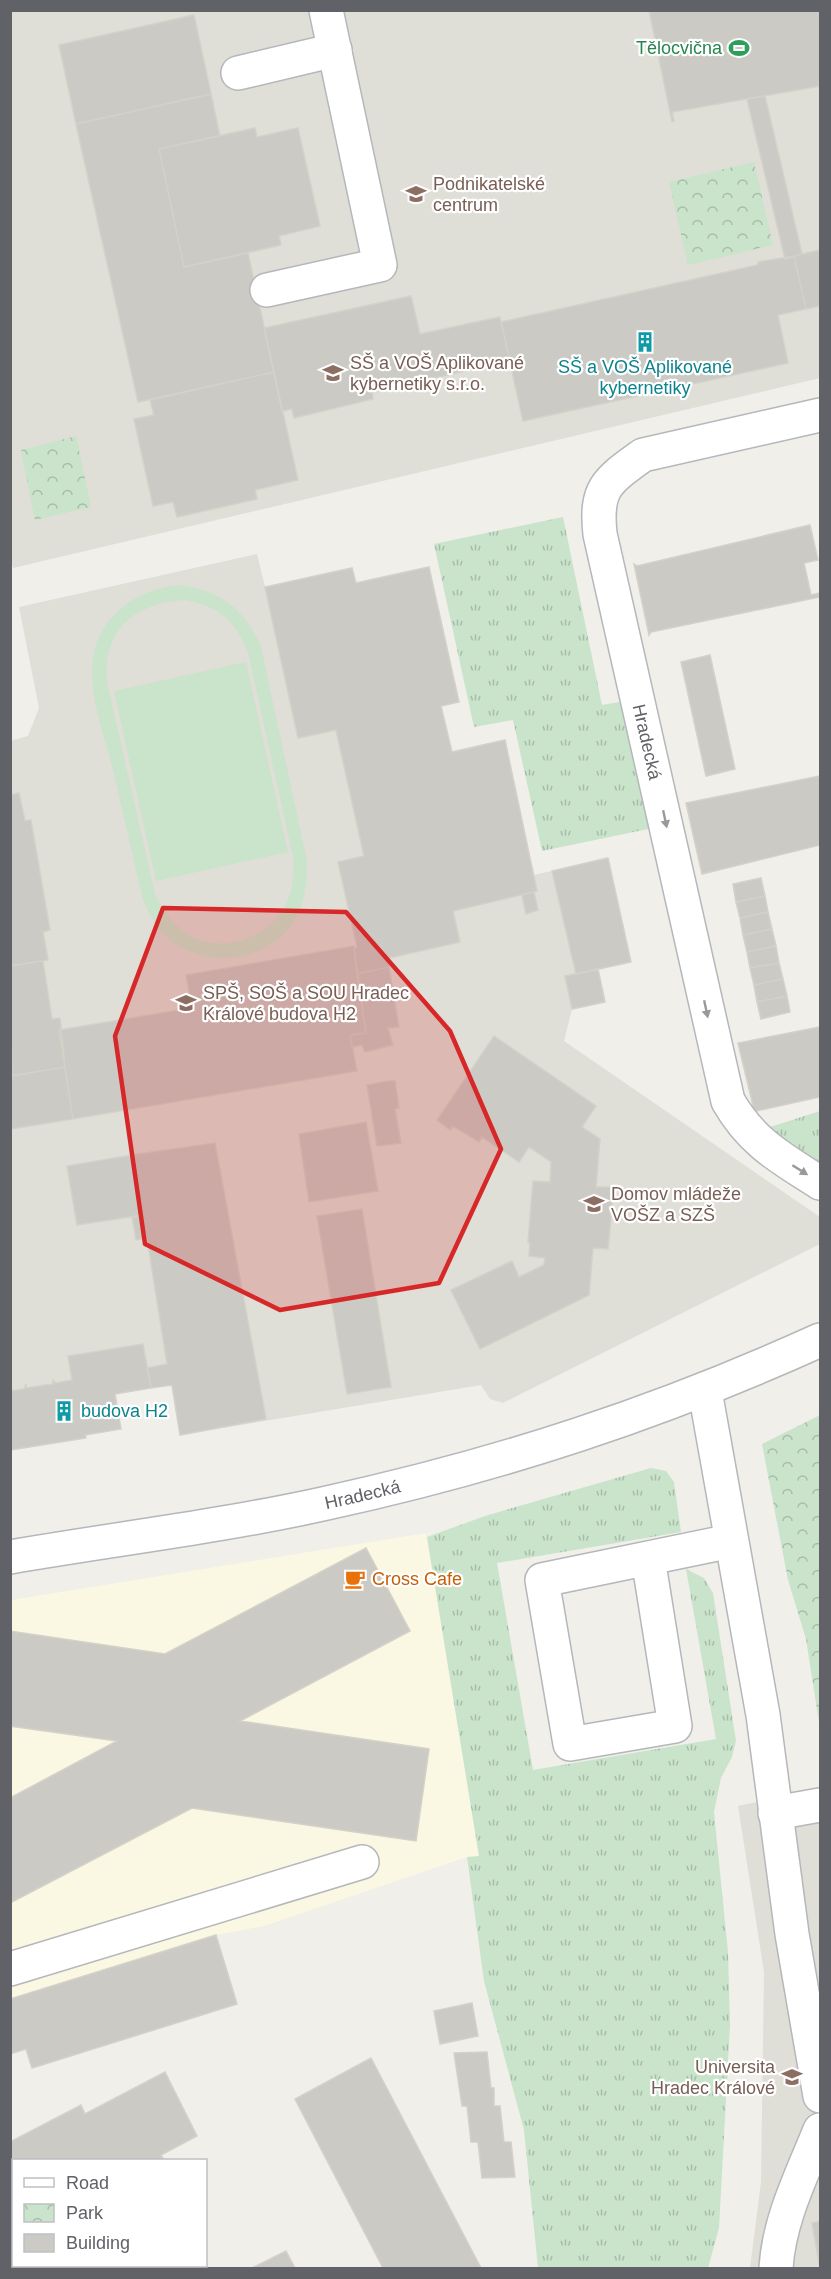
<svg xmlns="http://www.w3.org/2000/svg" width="831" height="2279" font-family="Arial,sans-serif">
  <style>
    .commercial { fill: #faf7e3 }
    .education { fill: #dfded7 }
    .grass { fill: url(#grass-tufts) }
    .park { fill: url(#park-crowns) }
    .garden { fill: #c9e4cb; fill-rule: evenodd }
    .building { fill: #cbcac5; stroke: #d4d1c8; stroke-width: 1.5 }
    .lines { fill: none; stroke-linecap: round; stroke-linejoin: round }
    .minor-casing { stroke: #b5b7bb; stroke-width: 36 }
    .minor { stroke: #fff; stroke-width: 33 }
    .oneway { fill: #98999c }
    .marked { fill: #d62828; fill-opacity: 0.2; stroke: #d62828; stroke-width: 4.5; stroke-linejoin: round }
    .labels { text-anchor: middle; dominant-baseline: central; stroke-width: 4.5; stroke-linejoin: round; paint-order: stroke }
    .leisure-label { font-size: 18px; fill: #27864d; stroke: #fff; text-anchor: end }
    .education-label { font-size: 18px; fill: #785e54; stroke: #fff; text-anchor: start }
    .culture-label { font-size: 18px; fill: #0d838f; stroke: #fff }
    .street-label { font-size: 18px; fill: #606267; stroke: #fff }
    .food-label { font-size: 18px; fill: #c56008; stroke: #fff; text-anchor: start }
  </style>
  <defs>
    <pattern id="grass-tufts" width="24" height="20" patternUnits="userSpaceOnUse" patternTransform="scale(1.5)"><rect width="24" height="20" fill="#c9e4cb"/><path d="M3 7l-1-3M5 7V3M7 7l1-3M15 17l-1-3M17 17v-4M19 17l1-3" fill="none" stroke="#a7bca9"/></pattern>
    <pattern id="park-crowns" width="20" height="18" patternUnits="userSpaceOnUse" patternTransform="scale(1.5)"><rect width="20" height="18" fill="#c9e4cb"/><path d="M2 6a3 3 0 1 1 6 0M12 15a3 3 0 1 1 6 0" fill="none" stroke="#a7bca9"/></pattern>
  </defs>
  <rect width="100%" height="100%" fill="#f0efe9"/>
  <path class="commercial" d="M426 1533 479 1857H467L264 1926 216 1935 11 1999V1600Z"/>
  <path class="education" d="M10 11H820V378L13 568 10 557Z
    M257 554 265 587 352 568 356 583 429 567 459 702 441 706 451 752 505 740 534 875 552 871 576 974 565 977 572 1009 564 1041 820 1217V1244L503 1403 490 1399 481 1385 180 1435 171 1385 115 1394 121 1429 86 1435V1438L11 1450 10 741 28 736 39 708 19 607Z
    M820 1789V2268H750L761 2182 764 1972 738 1806Z"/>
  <path class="grass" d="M563 517 602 705 625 701 653 828 542 851 513 720 474 727 434 544Z
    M820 1111V1165L786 1143 767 1128Z
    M651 1468 666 1471 674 1482 681 1532 497 1563 533 1770 716 1739 686 1569 704 1578 713 1593 736 1741 732 1757 721 1778 714 1812 728 1952 730 2025 719 2228 708 2268H538L524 2130 484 1981 467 1857 479 1856 427 1537 485 1516Z"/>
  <path class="park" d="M754 162 773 245 688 265 669 182Z
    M76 436 91 507 35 520 21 450Z
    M820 1415V1729L806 1639 788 1580 762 1444Z"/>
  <path class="garden" d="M180 585C220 590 246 610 261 647L307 861C307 884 305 905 292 924 264 965 200 969 164 935 154 925 149 913 143 900 133 857 123 813 113 770 105 738 91 701 92 667 94 619 134 589 180 585ZM186 600C219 606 236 622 248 652L294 862C293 876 293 889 287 902 270 939 220 956 186 933 171 923 163 910 155 894L107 682C102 629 136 602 186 600Z
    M246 662 288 852 156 881 114 691Z"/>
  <path class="building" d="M649 10H820V86L672 112 674 121 672 122Z
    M194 15 211 94 76 124 59 45Z
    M211 94 220 136 159 149 184 267 248 253 274 372 138 402 76 124Z
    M765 96 802 254 785 259 747 99Z
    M255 128 257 137 298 128 320 226 279 236 281 245 184 267 159 149Z
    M820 250V306L806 309 794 256Z
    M794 256 806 309 778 315 788 363 523 421 501 322 758 265V262Z
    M411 296 420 334 500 317 510 361 372 392 373 399 294 418 292 409 282 411 264 328Z
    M274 372 298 480 255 490 257 499 177 517 173 502 153 506 134 419 154 415 150 400Z
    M810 525 818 560 804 563 811 595 820 593V597L651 632 649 635 634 564 637 566Z
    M429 567 459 702 441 706 452 752 505 740 537 891 453 911 460 942 389 958V967L357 974 354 949 357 947 338 862 364 856 336 730 298 738 265 587 352 568 356 583Z
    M710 655 735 769 706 776 681 662Z
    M820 776V845L702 874 686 803Z
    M19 793 25 821 31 820 50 930 43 932 48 960 10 966V795Z
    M608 858 631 962 576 974 552 871Z
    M761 878 765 896 736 902 733 884Z
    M534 892 538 910 526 914 522 895Z
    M765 896 768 912 740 918 736 902Z
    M768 912 772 929 743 935 740 918Z
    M772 929 776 946 747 952 743 935Z
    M354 946 366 1033 350 1035 357 1071 73 1119 59 1030 192 1008 186 975Z
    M776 946 779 963 750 968 747 952Z
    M43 961 52 1019 60 1018 65 1067 12 1076 10 966Z
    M779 963 783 979 754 985 750 968Z
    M389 967 399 1027 388 1028 393 1045 365 1052 362 1045 352 1047 350 1035 366 1033 357 974Z
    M598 969 605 1002 572 1009 565 976Z
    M783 979 787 996 757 1002 754 985Z
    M787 996 790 1012 761 1019 757 1002Z
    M820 1027V1097L756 1111 755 1114 738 1043Z
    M494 1036 596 1106 582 1127 600 1139 596 1187H612V1209L608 1249 593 1248 589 1295 480 1349 451 1290 512 1261 519 1277 544 1265 545 1258 529 1256 530 1243H528L533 1181 550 1182 551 1162 529 1147 519 1162 482 1137 479 1142 453 1126 450 1130 437 1120Z
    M65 1067 73 1119 10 1129V1076Z
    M388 1081H395L399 1108 395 1109 401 1143 377 1146 367 1085Z
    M366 1122 378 1191 309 1202 299 1134Z
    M215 1143 266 1419 180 1435 172 1385 151 1388 147 1368 167 1364 147 1238 136 1240 132 1217 142 1215 132 1155Z
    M132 1155 142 1215 77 1225 67 1166Z
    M362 1209 391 1387 347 1394 317 1216Z
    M143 1344 151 1388 115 1394 121 1429 85 1435 86 1438 10 1450V1391L24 1389 26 1384V1388L53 1384V1380L56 1383 72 1380 68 1356Z
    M366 1548 410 1631 240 1721 429 1749 416 1841 192 1808 10 1903V1798L117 1741 10 1726V1631L165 1654Z
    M216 1935 237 2004 32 2068 26 2049 10 2054V1999Z
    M472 2003 478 2036 440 2044 434 2011Z
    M487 2052 491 2088H494V2106H500L504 2142H511L515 2177 482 2178 478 2142H471L467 2106H462L454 2053Z
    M371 2058 481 2268H383L295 2099Z
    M165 2072 197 2136 161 2155 164 2160H14V2210L10 2204V2142L81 2105 85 2114Z
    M820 2221V2268H817H820L812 2223Z
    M286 2251 295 2268H252Z
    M42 2266H184L178 2268H44Z"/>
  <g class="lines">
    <g class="minor-casing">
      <g id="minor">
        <path d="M238 73 335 50"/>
        <path d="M267 290 380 265 326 10"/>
        <path id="s1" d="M820 415 643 455C607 481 595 488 600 534L728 1101C752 1143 781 1158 820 1183"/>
        <path d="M705 1391 763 1715 792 1934 820 2096"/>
        <path id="s2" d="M10 1557C115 1539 224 1526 327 1503 501 1465 659 1413 820 1340"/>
        <path d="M648 1558 675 1726 570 1744 542 1580 731 1541"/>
        <path d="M775 1813 820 1805"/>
        <path d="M10 1969 362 1862"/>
        <path d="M776 2268C779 2219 802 2175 820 2130"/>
      </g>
    </g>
    <use href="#minor" class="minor"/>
  </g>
  <defs><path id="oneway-solid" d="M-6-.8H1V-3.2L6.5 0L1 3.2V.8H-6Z" transform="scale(1.5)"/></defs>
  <g class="oneway">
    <use href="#oneway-solid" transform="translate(665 819) rotate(78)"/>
    <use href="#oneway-solid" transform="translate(706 1009) rotate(78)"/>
    <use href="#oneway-solid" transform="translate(800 1170) rotate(32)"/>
  </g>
  <path class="marked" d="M163 908 346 912 450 1031 501 1149 439 1283 280 1310 145 1244 115 1036Z"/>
  <defs>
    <g id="stadium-bare" transform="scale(1.62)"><path d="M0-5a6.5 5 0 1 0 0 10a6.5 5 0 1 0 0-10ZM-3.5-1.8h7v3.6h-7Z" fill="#2e9e5b" stroke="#fff" stroke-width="2.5" paint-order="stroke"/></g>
    <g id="school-bare" transform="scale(1.62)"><path d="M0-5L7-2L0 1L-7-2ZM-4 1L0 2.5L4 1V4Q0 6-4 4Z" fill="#8d6e63" stroke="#fff" stroke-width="2.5" paint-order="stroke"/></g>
    <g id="building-bare" transform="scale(1.62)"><path d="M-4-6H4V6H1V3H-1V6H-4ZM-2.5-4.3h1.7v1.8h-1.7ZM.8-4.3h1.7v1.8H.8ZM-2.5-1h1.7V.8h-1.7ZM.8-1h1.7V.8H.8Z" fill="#0f9aa8" stroke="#fff" stroke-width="2.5" paint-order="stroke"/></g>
    <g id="university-bare" transform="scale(1.62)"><path d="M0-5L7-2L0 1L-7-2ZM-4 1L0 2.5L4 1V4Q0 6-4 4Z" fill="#8d6e63" stroke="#fff" stroke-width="2.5" paint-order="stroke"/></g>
    <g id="cafe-bare" transform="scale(1.62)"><path d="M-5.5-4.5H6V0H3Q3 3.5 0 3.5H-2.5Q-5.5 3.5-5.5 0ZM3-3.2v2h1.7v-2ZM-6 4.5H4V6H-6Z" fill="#e8710a" stroke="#fff" stroke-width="2.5" paint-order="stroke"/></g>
  </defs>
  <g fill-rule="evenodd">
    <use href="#stadium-bare" x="739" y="48"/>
    <use href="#school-bare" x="416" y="194"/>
    <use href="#building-bare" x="645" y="342"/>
    <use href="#school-bare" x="333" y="373"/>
    <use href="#school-bare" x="186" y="1003"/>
    <use href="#university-bare" x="594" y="1204"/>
    <use href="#building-bare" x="64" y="1411"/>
    <use href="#cafe-bare" x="355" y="1579"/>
    <use href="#university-bare" x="792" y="2077"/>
  </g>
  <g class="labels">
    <g class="leisure-label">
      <text x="722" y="48">Tělocvična</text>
    </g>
    <g class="education-label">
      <text x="433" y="184">Podnikatelské<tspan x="433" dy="21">centrum</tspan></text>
      <text x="350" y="363">SŠ a VOŠ Aplikované<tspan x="350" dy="21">kybernetiky s.r.o.</tspan></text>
      <text x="203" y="993">SPŠ, SOŠ a SOU Hradec<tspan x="203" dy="21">Králové budova H2</tspan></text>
      <text x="611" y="1194">Domov mládeže<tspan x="611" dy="21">VOŠZ a SZŠ</tspan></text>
      <text x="775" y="2067" text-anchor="end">Universita<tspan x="775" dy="21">Hradec Králové</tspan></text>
    </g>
    <g class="culture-label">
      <text x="645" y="367">SŠ a VOŠ Aplikované<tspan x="645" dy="21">kybernetiky</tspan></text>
      <text x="81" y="1411" text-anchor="start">budova H2</text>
    </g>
    <g class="street-label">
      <text stroke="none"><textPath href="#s1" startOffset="492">Hradecká</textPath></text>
      <text stroke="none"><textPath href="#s2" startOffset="358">Hradecká</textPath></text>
    </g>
    <g class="food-label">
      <text x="372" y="1579">Cross Cafe</text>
    </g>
  </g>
  <rect width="831" height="2279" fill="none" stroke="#606267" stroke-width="24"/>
  <rect x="12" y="2159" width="195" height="108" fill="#ffffff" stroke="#bfc0c2" stroke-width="1.5"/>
  <rect x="24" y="2178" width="30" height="9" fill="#ffffff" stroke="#bfc0c2" stroke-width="1.5"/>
  <text x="66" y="2189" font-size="18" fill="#606267">Road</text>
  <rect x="24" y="2204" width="30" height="18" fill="url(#park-crowns)" stroke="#bfc0c2" stroke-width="1.5"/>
  <text x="66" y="2219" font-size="18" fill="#606267">Park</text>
  <rect x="24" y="2234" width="30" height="18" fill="#cbcac5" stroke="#bfc0c2" stroke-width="1.5"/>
  <text x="66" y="2249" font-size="18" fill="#606267">Building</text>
</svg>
